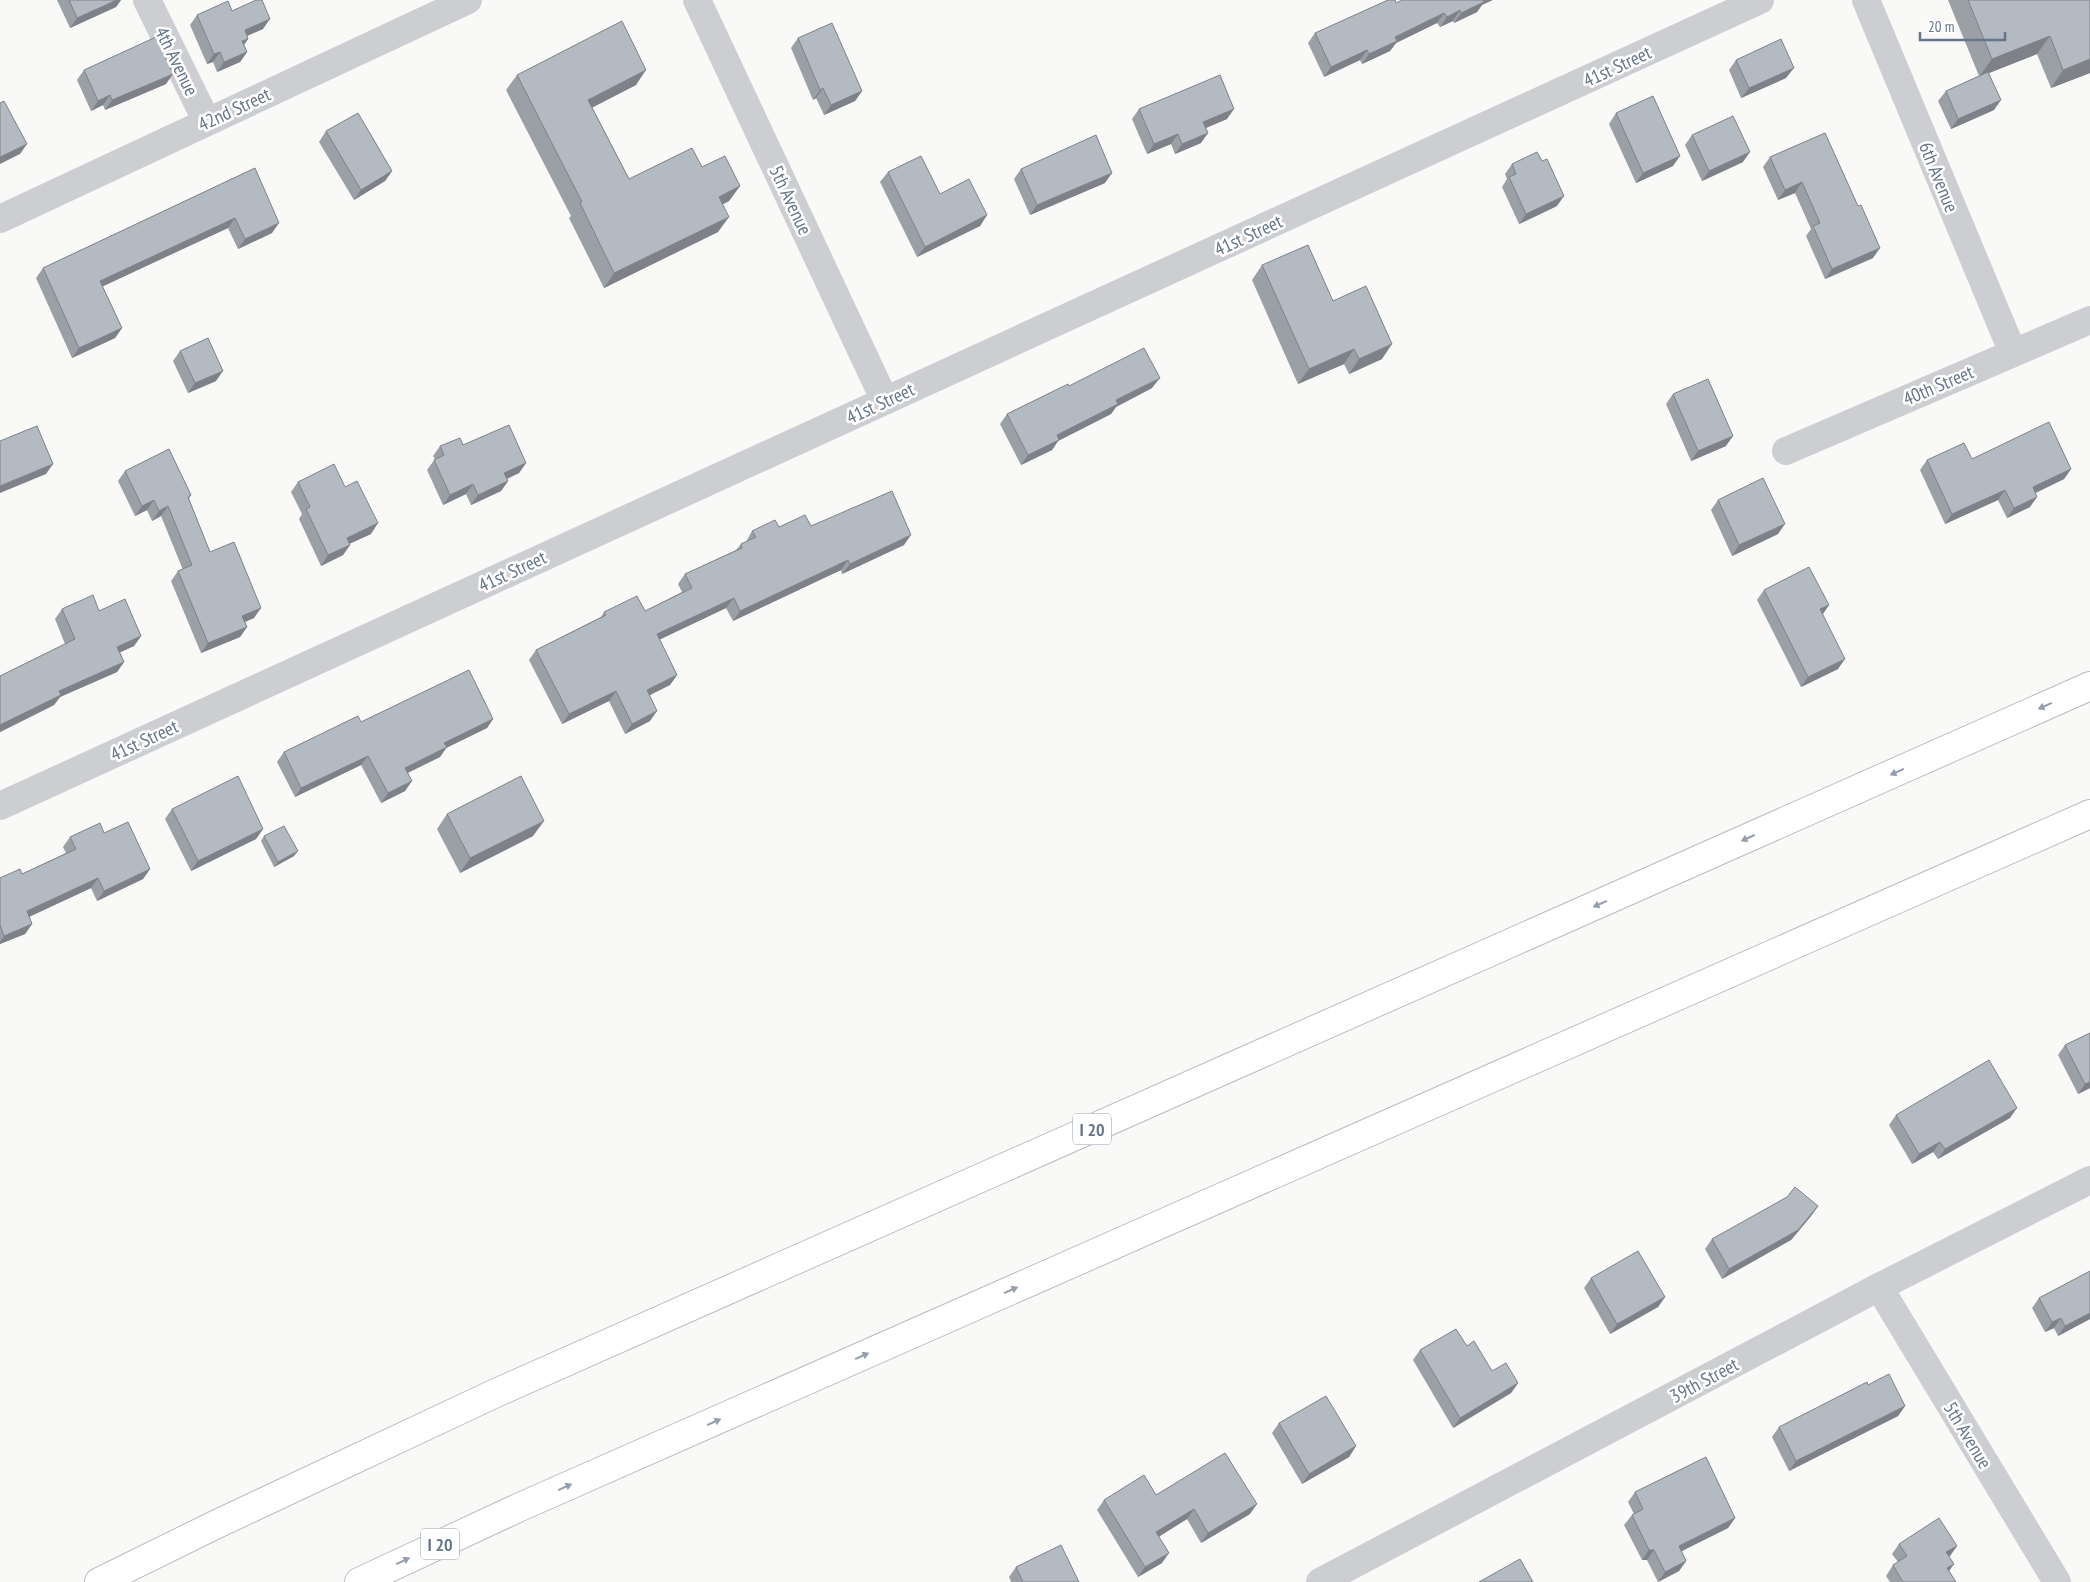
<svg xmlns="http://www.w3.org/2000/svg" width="2090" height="1582" font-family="'PT Sans Narrow',sans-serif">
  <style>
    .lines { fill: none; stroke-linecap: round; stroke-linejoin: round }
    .highway-casing { stroke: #bbbec2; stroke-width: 30 }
    .minor { stroke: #ccced2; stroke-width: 28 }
    .highway { stroke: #fff; stroke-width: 28 }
    .wall { fill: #9ba0a7 }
    .shaded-wall { fill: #7e8288 }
    .building { fill: #b4bac2; stroke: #7e8288 }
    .oneway { fill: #949eae }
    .labels { text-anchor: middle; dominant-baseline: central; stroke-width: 5; stroke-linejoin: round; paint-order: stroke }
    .shield { fill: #fff; stroke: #949eae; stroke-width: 1 }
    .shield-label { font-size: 18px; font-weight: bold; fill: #66758b }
    .street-label { font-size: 19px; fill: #66758b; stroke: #fff }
  </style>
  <rect width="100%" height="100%" fill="#f9f9f7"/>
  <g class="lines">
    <g class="highway-casing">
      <path id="highway" d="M99 1582 217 1524 498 1392 2090 686
        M359 1582 520 1507 2090 814"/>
    </g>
    <path class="minor" d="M147 0 207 122
      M697 0 885 401
      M1866 0 2013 353
      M0 219 468 0
      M1786 451 2090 320
      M0 806 1760 0
      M1879 1287 2057 1582
      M1320 1582 1879 1287 2090 1180"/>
    <use href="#highway" class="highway"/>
  </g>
  <path class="wall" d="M57 0H121L116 7 70 28Z
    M1948 0H2090V73L2051 88 2037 54 1989 73 1994 110 1951 129 1938 101 1946 91 1979 76Z
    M1396 3 1482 5 1477 12 1454 23 1453 21 1440 27 1437 23 1396 43 1390 51 1362 64 1360 60 1324 77 1308 43 1315 33Z
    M232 11 263 29 247 36 248 39 244 45 247 52 240 62 217 72 213 62 207 64 190 25 197 15Z
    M798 38 862 91 855 101 824 115 816 98 813 100 791 48Z
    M1736 60 1786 78 1741 98 1729 70Z
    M84 70 166 84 105 110 103 105 91 111 77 80Z
    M517 75 636 85 592 107 629 179 702 167 740 186 729 201 723 204 718 232 604 288 569 218 571 216 506 90Z
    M1139 109 1227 119 1206 128 1201 143 1175 154 1171 144 1147 154 1132 119Z
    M1616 113 1673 166 1636 183 1609 124Z
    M326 131 392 171 385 181 354 200 319 142Z
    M1825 133 1873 258 1825 279 1806 236 1811 229 1795 193 1778 200 1763 167 1770 157Z
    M1692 135 1743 162 1702 181 1685 145Z
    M1512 164 1557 206 1519 224 1502 187 1507 179 1505 174Z
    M255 168 272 233 238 249 228 228 102 286 122 328 115 338 72 358 36 278 43 268Z
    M1021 169 1105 183 1030 215 1014 179Z
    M888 172 940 194 987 215 980 226 917 257 880 182Z
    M1262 265 1333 301 1382 359 1349 374 1344 364 1298 384 1252 280Z
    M180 351 216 381 188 393 173 361Z
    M1069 386 1152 388 1116 407 1111 414 1058 441 1052 450 1021 465 1000 424 1007 414Z
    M1673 394 1726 446 1691 461 1666 404Z
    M463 445 526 463 519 473 507 479 508 481 501 491 471 505 466 494 443 505 427 470 435 459 433 456 440 446Z
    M1972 459 2071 469 2064 479 2036 493 2030 507 2007 518 1998 500 1945 524 1920 470 1927 460Z
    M125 471 191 495 189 499 210 552 254 618 245 622 247 627 240 637 201 653 171 581 178 571 183 570 161 516 152 521 147 510 135 516 118 481Z
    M298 482 345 487 371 534 349 544 350 545 343 555 321 566 299 519 302 514 291 492Z
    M1718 500 1778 534 1732 556 1711 510Z
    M811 526 904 545 842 574 841 570 733 621 726 608 659 640 677 675 670 685 649 695 650 721 625 734 609 701 562 724 529 660 536 650 601 617 604 612 645 611 682 592 678 584 685 574 736 550 741 544 746 542 752 531 779 527Z
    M1764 590 1829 605 1823 614 1838 669 1801 687 1757 600Z
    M62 609 141 636 134 646 120 652 124 662 117 672 60 697 54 705 0 732V676L65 644 55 619Z
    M493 719 487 728 446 748 440 757 408 773 405 791 381 803 361 765 295 797 277 762 284 752 361 722Z
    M172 809 263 829 256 839 191 871 165 819Z
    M447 814 533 836 460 873 437 829Z
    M104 833 150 869 143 879 97 901 91 888 29 917 32 924 25 934 0 944V878L22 874 66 853 63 847 70 837Z
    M264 836 294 856 274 867 261 841Z
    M2090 1033V1088L2078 1094 2058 1055 2065 1045Z
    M1896 1115 2010 1118 1938 1159 1933 1152 1912 1164 1889 1125Z
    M1818 1206 1811 1216 1791 1240 1722 1279 1705 1249 1712 1239Z
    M2090 1271V1319L2058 1336 2054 1328 2045 1332 2032 1308 2039 1298Z
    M1591 1278 1665 1297 1658 1307 1610 1334 1584 1288Z
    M1467 1346 1492 1371 1518 1383 1511 1393 1453 1428 1413 1360 1420 1350Z
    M1868 1385 1905 1406 1898 1416 1789 1471 1772 1437 1779 1427Z
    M1279 1423 1356 1446 1349 1457 1302 1484 1272 1433Z
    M1635 1492 1735 1518 1728 1528 1681 1551 1686 1561 1679 1571 1658 1582 1647 1560H1642L1624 1525 1632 1515 1634 1514 1628 1502Z
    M1156 1495 1250 1514 1201 1543 1187 1519 1159 1536 1162 1563 1138 1577 1097 1510 1104 1500Z
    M1899 1544 1957 1546 1949 1556V1571L1956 1582H1890L1886 1576 1893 1565 1898 1562 1892 1554Z
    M1016 1567 1079 1582H1011L1009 1577Z"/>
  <path class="shaded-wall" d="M117 0H121L116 7 70 28 77 18Z
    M1481 0H1493L1482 5 1477 12 1454 23 1461 13Z
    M1460 10 1453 21 1440 27 1447 17Z
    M1444 13 1437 23 1396 43 1390 51 1362 64 1369 54 1395 37Z
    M270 19 263 29 237 40 245 30Z
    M2050 36 2037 54 1979 77 1992 59Z
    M248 39 241 49 242 41Z
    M1367 50 1360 60 1324 77 1331 67Z
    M220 52 213 62 207 64 214 54Z
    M247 52 240 62 217 72 224 62Z
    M2090 59V73L2051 88 2063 70Z
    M1794 68 1786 78 1741 98 1749 88Z
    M646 70 636 85 578 115 588 100Z
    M173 74 166 84 105 110 112 100Z
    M823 88 816 98 813 100 820 90Z
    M862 91 855 101 824 115 831 105Z
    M110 95 103 105 91 111 98 101Z
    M2001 100 1994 110 1951 129 1958 119Z
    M1234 109 1227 119 1196 132 1203 122Z
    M1208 133 1201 143 1175 154 1182 144Z
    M1178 134 1171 144 1147 154 1154 144Z
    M27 144 20 154 0 164V157Z
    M1750 152 1743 162 1702 181 1709 171Z
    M1680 156 1673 166 1636 183 1643 173Z
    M392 171 385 181 354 200 361 190Z
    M1112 173 1105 183 1030 215 1037 205Z
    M1802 182 1795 193 1778 200 1785 190Z
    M740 186 729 201 708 212 719 197Z
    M1564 196 1557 206 1519 224 1526 214Z
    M987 215 980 226 917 257 925 247Z
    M729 217 718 232 604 288 614 273Z
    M235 218 228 228 93 291 100 281Z
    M279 223 272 233 238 249 245 239Z
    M1880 248 1873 258 1825 279 1832 269Z
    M122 328 115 338 72 358 79 348Z
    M1392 344 1382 359 1349 374 1359 359Z
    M1354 349 1344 364 1298 384 1309 369Z
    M223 371 216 381 188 393 195 383Z
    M1160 378 1152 388 1116 407 1111 414 1058 441 1052 450 1021 465 1028 455 1057 435 1116 400Z
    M1733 436 1726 446 1691 461 1698 451Z
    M526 463 519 473 497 483 504 473Z
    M53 464 46 474 0 493V486Z
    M2071 469 2064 479 2026 497 2033 487Z
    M508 481 501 491 471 505 478 495Z
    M473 484 466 494 443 505 450 495Z
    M2005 490 1998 500 1945 524 1952 514Z
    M2037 497 2030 507 2007 518 2014 508Z
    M154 500 147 510 135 516 142 506Z
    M168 506 161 516 152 521 159 511Z
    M378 523 371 534 340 548 347 538Z
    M1785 524 1778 534 1732 556 1739 545Z
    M911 535 904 545 842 574 850 564Z
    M350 545 343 555 321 566 328 555Z
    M848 560 841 570 733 621 740 611Z
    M734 598 726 608 650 644 657 634Z
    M1829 605 1822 615 1820 609Z
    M261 608 254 618 235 626 242 616Z
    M247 627 240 637 201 653 208 643Z
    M141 636 134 646 110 657 117 647Z
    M1845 659 1838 669 1801 687 1808 677Z
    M124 662 117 672 60 697 54 705 0 732V725L59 691Z
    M677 675 670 685 640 700 647 690Z
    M616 691 609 701 562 724 569 714Z
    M657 711 650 721 625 734 632 724Z
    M493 719 487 728 446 748 440 757 398 777 405 768 444 743Z
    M368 756 361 765 295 797 301 788Z
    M412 781 405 791 381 803 388 793Z
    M544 821 533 836 460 873 470 858Z
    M263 829 256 839 191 871 198 861Z
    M298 851 294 856 274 867 278 862Z
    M150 869 143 879 97 901 104 891Z
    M98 878 91 888 20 921 27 911Z
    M32 924 25 934 0 944V942L4 936Z
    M2090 1082V1088L2078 1094 2085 1084Z
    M2017 1108 2010 1118 1938 1159 1945 1149Z
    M1940 1142 1933 1152 1912 1164 1919 1154Z
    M1818 1206 1811 1216 1791 1240 1722 1279 1729 1269Z
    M1665 1297 1658 1307 1610 1334 1617 1324Z
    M2090 1313V1319L2058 1336 2065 1326Z
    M2061 1318 2054 1328 2045 1332 2052 1322Z
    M1518 1383 1511 1393 1453 1428 1460 1418Z
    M1905 1406 1898 1416 1789 1471 1796 1461Z
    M1356 1446 1349 1457 1302 1484 1309 1474Z
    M1257 1504 1250 1514 1201 1543 1208 1533Z
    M1194 1509 1187 1519 1149 1543 1156 1532Z
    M1735 1518 1728 1528 1672 1556 1679 1546Z
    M1957 1546 1950 1556 1939 1562 1946 1552Z
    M1649 1550H1654L1647 1560H1642Z
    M1169 1553 1162 1563 1138 1577 1145 1567Z
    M1686 1561 1679 1571 1658 1582 1665 1572Z
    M1954 1564 1947 1574V1568Z"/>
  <path class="building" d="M69 0H117L77 18Z
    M256 0H262L270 19 245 30 248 39 242 41 247 52 224 62 220 52 214 54 197 15 228 1 232 11Z
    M1388 0H1395L1396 3 1402 0H1483L1484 2 1461 13 1460 10 1447 17 1444 13 1395 37 1397 41 1369 54 1367 50 1331 67 1315 33Z
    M1968 0H2090V59L2063 70 2050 36 1992 59Z
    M622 21 646 70 588 100 629 179 692 148 702 167 725 156 740 186 719 197 729 217 614 273 580 203 582 202 517 75Z
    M832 23 862 91 831 105 823 88 820 90 798 38Z
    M156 37 173 74 112 100 110 95 98 101 84 70Z
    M1781 39 1794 68 1749 88 1736 60Z
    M1988 72 2001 100 1958 119 1946 91Z
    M1220 75 1234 109 1203 122 1208 133 1182 144 1178 134 1154 144 1139 109Z
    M1653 96 1680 156 1643 173 1616 113Z
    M4 101 27 144 0 157V103Z
    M358 113 392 171 361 190 326 131Z
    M1733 116 1750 152 1709 171 1692 135Z
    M1825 133 1858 206 1861 205 1880 248 1832 269 1813 226 1820 223 1802 182 1785 190 1770 157Z
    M1096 135 1112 173 1037 205 1021 169Z
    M1537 152 1542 161 1547 159 1564 196 1526 214 1509 177 1516 174 1512 164Z
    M921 156 940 194 969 179 987 215 925 247 888 172Z
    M255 168 279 223 245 239 235 218 100 281 122 328 79 348 43 268Z
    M1308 245 1333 301 1366 286 1392 344 1359 359 1354 349 1309 369 1262 265Z
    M208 338 223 371 195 383 180 351Z
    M1144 348 1160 378 1116 400 1118 404 1057 435 1059 440 1028 455 1007 414 1068 384 1069 386Z
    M1708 379 1733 436 1698 451 1673 394Z
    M2049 422 2071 469 2033 487 2037 497 2014 508 2005 490 1952 514 1927 460 1964 443 1972 459Z
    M509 425 526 463 504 473 508 481 478 495 473 484 450 495 434 460 444 455 440 446 460 438 463 445Z
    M37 426 53 464 0 486V441Z
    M169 449 191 495 188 497 210 552 234 542 261 608 242 616 247 627 208 643 178 571 192 565 168 506 159 511 154 500 142 506 125 471Z
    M334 464 345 487 357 481 378 523 347 538 350 545 328 555 306 509 310 507 298 482Z
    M1763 478 1785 524 1739 545 1718 500Z
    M892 491 911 535 850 564 848 560 740 611 734 598 657 634 677 675 647 690 657 711 632 724 616 691 569 714 536 650 606 615 604 612 637 596 645 611 692 588 685 574 742 548 741 544 756 537 752 531 775 520 779 527 805 515 811 526Z
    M1809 567 1829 605 1820 609 1845 659 1808 677 1764 590Z
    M93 595 99 611 125 599 141 636 117 647 124 662 59 691 61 695 0 725V676L75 639 62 609Z
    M469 670 493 719 444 743 447 747 405 768 412 781 388 793 368 756 301 788 284 752 358 716 361 722Z
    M238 776 263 829 198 861 172 809Z
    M521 776 544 821 470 858 447 814Z
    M128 822 150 869 104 891 98 878 27 911 32 924 4 936 0 925V878L20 869 22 874 76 849 70 837 100 823 104 833Z
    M284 826 298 851 278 862 264 836Z
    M2090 1033V1082L2085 1084 2065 1045Z
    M1989 1060 2017 1108 1945 1149 1940 1142 1919 1154 1896 1115Z
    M1795 1187 1818 1206 1798 1230 1729 1269 1712 1239 1787 1197Z
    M1638 1251 1665 1297 1617 1324 1591 1278Z
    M2090 1271V1313L2065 1326 2061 1318 2052 1322 2039 1298Z
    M1456 1329 1467 1346 1474 1341 1492 1371 1506 1363 1518 1383 1460 1418 1420 1350Z
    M1889 1374 1905 1406 1796 1461 1779 1427 1867 1382 1868 1385Z
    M1326 1396 1356 1446 1309 1474 1279 1423Z
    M1225 1453 1257 1504 1208 1533 1194 1509 1156 1532 1169 1553 1145 1567 1104 1500 1144 1475 1156 1495Z
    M1706 1457 1735 1518 1679 1546 1686 1561 1665 1572 1654 1550H1649L1632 1515 1643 1509 1635 1492Z
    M1939 1518 1957 1546 1946 1552 1954 1564 1947 1568 1956 1582H1903L1893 1565 1907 1556 1899 1544Z
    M1061 1545 1079 1582H1023L1016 1567Z
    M1520 1559 1533 1582H1479Z"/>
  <defs><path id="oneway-solid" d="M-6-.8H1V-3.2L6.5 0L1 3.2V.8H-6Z" transform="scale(1.25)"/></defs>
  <g class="oneway">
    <use href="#oneway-solid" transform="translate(2045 706) rotate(156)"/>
    <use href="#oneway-solid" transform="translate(1897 772) rotate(156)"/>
    <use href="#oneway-solid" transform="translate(1748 838) rotate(156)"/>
    <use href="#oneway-solid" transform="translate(1600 904) rotate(156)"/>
    <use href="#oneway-solid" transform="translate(1011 1290) rotate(-24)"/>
    <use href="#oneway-solid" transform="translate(862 1356) rotate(-24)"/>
    <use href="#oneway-solid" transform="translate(714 1422) rotate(-24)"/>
    <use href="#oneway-solid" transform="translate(565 1487) rotate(-24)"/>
    <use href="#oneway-solid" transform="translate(403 1561) rotate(-25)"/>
  </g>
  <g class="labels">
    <g class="shield">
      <rect x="1073" y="1113.5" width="38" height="31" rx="4"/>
      <rect x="421" y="1528.5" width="38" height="31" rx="4"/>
    </g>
    <g class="shield-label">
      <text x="1092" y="1129">I 20</text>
      <text x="440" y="1544">I 20</text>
    </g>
    <g class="street-label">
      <text transform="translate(177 61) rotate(64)">4th Avenue</text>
      <text transform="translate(1617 66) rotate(-25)">41st Street</text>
      <text transform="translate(234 109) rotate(-25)">42nd Street</text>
      <text transform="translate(1939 177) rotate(68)">6th Avenue</text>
      <text transform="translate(791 200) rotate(65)">5th Avenue</text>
      <text transform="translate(1248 235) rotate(-25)">41st Street</text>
      <text transform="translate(1938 385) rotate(-23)">40th Street</text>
      <text transform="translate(880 403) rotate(-25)">41st Street</text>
      <text transform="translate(512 571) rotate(-25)">41st Street</text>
      <text transform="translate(144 740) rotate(-25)">41st Street</text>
      <text transform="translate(1704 1380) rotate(-28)">39th Street</text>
      <text transform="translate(1968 1435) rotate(59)">5th Avenue</text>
    </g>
  </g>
  <path d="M1920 32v8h85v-8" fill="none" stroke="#66758b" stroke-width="2.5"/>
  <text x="1928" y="32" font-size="15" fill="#66758b" stroke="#ffffff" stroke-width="4" paint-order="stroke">20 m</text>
</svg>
